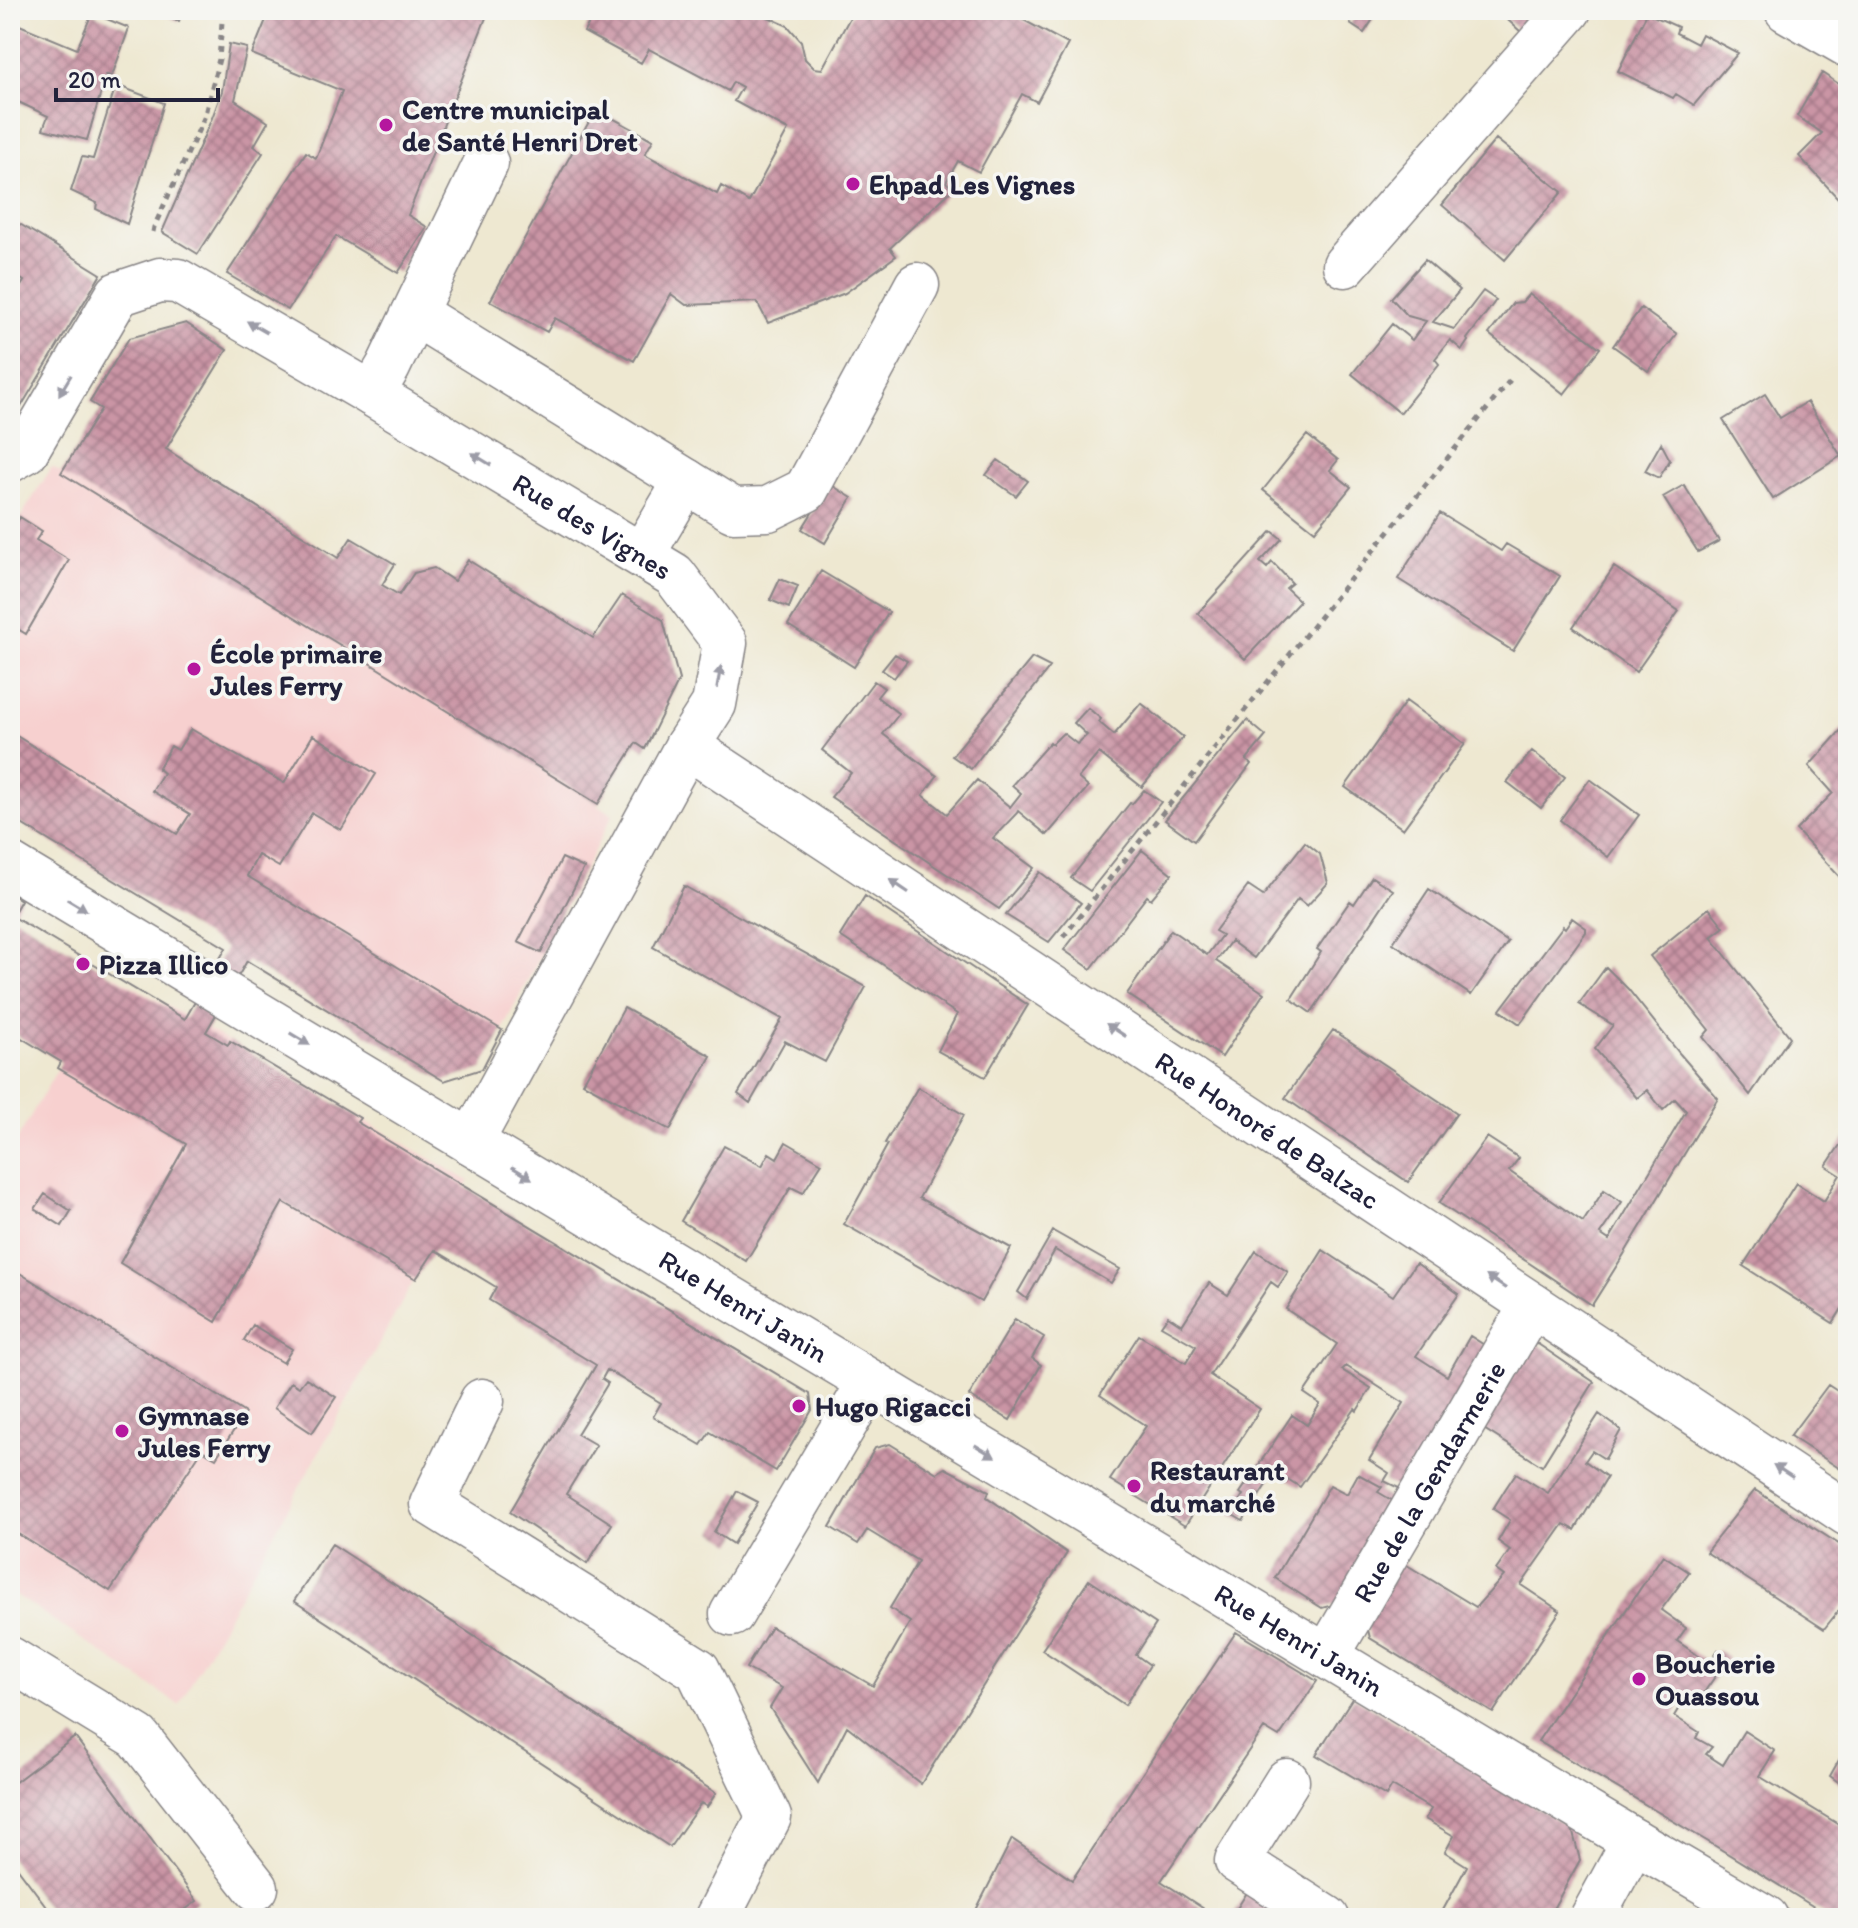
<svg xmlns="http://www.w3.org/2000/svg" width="1858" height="1928" font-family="Itim,sans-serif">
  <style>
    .built { fill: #f7d0cf }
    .building { fill: url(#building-cross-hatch) }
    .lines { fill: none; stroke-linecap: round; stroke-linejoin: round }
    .minor-casing { stroke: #888586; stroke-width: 47 }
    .path { stroke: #888586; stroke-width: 5; stroke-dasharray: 6 6; stroke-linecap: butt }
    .minor { stroke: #fff; stroke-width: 44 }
    .oneway { fill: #9c9ca7 }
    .poi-dot { fill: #b5179e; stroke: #f6f6f2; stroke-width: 3 }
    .labels { text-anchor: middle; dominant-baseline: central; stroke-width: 7; stroke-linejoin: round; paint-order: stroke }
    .poi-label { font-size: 28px; font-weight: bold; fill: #22223b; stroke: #f6f6f2; text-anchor: start }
    .street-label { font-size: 28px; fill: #22223b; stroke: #f6f6f2 }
  </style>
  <defs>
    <pattern id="building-cross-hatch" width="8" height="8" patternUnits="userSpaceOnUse" patternTransform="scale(2)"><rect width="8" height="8" fill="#ca95a5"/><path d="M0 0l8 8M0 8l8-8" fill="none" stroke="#a47988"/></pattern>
  </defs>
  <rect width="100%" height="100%" fill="#f6f6f2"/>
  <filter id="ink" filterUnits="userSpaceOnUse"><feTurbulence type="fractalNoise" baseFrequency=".0125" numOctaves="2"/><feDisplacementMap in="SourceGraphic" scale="16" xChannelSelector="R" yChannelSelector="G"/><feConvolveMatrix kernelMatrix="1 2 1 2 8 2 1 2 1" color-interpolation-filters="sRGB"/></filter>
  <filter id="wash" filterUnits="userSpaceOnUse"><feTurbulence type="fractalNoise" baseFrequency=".006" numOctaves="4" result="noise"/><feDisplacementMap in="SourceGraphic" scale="32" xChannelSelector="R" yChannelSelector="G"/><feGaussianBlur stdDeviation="1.8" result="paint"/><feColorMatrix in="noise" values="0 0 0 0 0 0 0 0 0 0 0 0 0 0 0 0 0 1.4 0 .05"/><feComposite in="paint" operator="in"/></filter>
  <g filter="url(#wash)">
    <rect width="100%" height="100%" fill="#eee8d1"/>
    <path class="built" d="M52 467 613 814 482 1069 444 1081 10 817V534Z
      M112 974 469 1181 179 1705 10 1591V1152Z"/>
    <g id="blocks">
      <path class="building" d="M150 10H183L179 21Z
        M270 10H489L408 215 427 227 398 273 336 236 288 310 227 274 306 152 316 158 342 91 252 54Z
        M596 10H772L768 17 788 26 801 41 805 59 814 68 822 69 854 10H1005L1068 44 1037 102 1022 94 979 172 958 161 946 182 953 189 890 248 896 256 845 293 768 323 757 302 686 305 671 294 634 361 555 318 547 332 490 301 596 109 653 140 645 154 717 194 721 186 749 202 788 130 734 101 742 87 733 82 728 91 649 49 641 63 584 32Z
        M1359 10H1372L1377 13 1364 33 1350 24Z
        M1497 10H1540L1521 32Z
        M92 13 129 28 112 76 106 75 87 140 43 129 48 116 10 98V21L77 49Z
        M1647 13 1678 27 1676 33 1697 44 1702 34 1738 53 1694 105 1676 94 1673 98 1618 71Z
        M229 44 247 48 235 100 268 122 254 146 263 153 198 254 162 232 212 118 222 91Z
        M1822 73 1848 90V209L1799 156 1822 133 1797 116Z
        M116 85 164 103 127 224 96 209 97 203 71 191 82 157 93 159Z
        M1496 139 1562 192 1505 260 1442 205Z
        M10 218 101 274 10 425V304L24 281 10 272Z
        M1425 260 1460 290 1433 322 1454 329 1483 291 1496 300 1467 339 1468 341 1462 350 1450 340 1435 359 1439 364 1400 413 1352 374 1392 324 1412 340 1426 321 1408 316 1391 298Z
        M1529 294 1600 348 1564 394 1489 334 1513 303 1522 302Z
        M1641 308 1677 334 1648 371 1613 346Z
        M186 323 227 350 166 449 338 558 351 538 395 564 382 585 399 595 414 573 434 568 454 581 468 560 593 638 622 595 663 620 679 680 645 749 636 743 598 804 61 473 101 409 90 402 129 338Z
        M1765 394 1780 418 1807 402 1841 456 1773 499 1723 420Z
        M1307 435 1338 460 1330 470 1351 487 1315 531 1263 490Z
        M1661 443 1670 460 1659 478 1645 471Z
        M998 460 1028 481 1016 496 986 475Z
        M830 484 852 498 825 543 802 529Z
        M1684 485 1719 541 1698 552 1663 497Z
        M1440 513 1501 551 1506 544 1560 576 1513 651 1398 579Z
        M20 517 42 531 36 540 69 560 26 634 10 624V534Z
        M1272 531 1282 539 1260 562 1267 568 1272 562 1292 583 1286 588 1300 601 1245 659 1198 613Z
        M1614 567 1679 611 1636 672 1573 627Z
        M821 571 889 612 854 667 788 625Z
        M780 579 798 586 789 608 770 600Z
        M895 654 907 661 894 678 882 670Z
        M1032 658 1050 667 971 769 952 756Z
        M874 681 884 688 877 697 899 714 883 734 937 776 923 795 947 814 977 780 1010 807 1021 793 1012 785 1050 742 1052 744 1063 733 1077 744 1087 735 1074 723 1088 708 1101 719 1099 722 1114 735 1141 703 1183 737 1142 787 1099 753 1078 778 1088 787 1047 835 1018 811 1017 813 993 838 1034 868 999 909 831 797 851 773 822 750Z
        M1406 701 1465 744 1403 829 1345 787Z
        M1247 720 1266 736 1246 760 1251 764 1194 841 1165 820Z
        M1843 728 1848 731V886L1796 830 1833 793 1809 766Z
        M191 729 284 783 313 735 376 774 341 830 312 813 279 867 258 855 247 876 502 1030 482 1069 444 1081 247 961 206 1032 228 1045 230 1041 360 1118 357 1122 810 1394 812 1410 776 1471 710 1432 701 1445 653 1417 661 1403 607 1370 602 1379 608 1383 577 1434 596 1445 566 1494 612 1524 587 1564 510 1512 596 1365 489 1300 496 1287 435 1250 416 1279 283 1202 216 1322 120 1263 186 1144 58 1068 61 1062 10 1031V1019L18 1007 10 1002V893L21 900 12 916 185 1019 226 948 10 817V732L177 834 190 814 152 791 163 773 158 769 171 746 178 750Z
        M1532 751 1565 777 1541 808 1507 782Z
        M1590 779 1639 815 1608 857 1560 820Z
        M1144 790 1161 802 1090 891 1071 878 1130 803 1132 804Z
        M1305 842 1320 854 1328 883 1307 906 1298 899 1254 958 1231 941 1216 961 1264 993 1222 1057 1127 994 1171 930 1207 955 1222 935 1215 931 1248 886 1263 896Z
        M1142 850 1172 874 1151 899 1147 896 1091 969 1064 950Z
        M562 858 584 868 541 953 518 942Z
        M1040 872 1081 903 1049 942 1006 915Z
        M1372 877 1393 890 1311 1013 1291 999 1321 952 1317 949 1350 901 1354 904Z
        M684 886 866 987 825 1062 785 1041 750 1103 738 1094 782 1019 653 947Z
        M1429 889 1508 942 1471 995 1393 943Z
        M865 896 1028 1005 985 1077 938 1051 957 1014 840 936Z
        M1709 908 1724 927 1711 937 1790 1037 1750 1095 1703 1037 1709 1030 1650 956Z
        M1572 918 1586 928V932L1520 1024 1500 1010 1563 926 1565 928Z
        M1606 967 1628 989 1680 1054 1718 1098 1626 1251 1592 1305 1439 1203 1487 1137 1519 1158 1509 1171 1583 1222 1604 1190 1622 1202 1600 1234 1609 1240 1686 1111 1675 1099 1663 1110 1647 1090 1637 1098 1595 1049 1613 1025 1579 1004Z
        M624 1008 711 1056 670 1130 583 1083Z
        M1333 1030 1457 1113 1408 1182 1285 1098Z
        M918 1087 964 1115 919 1198 1011 1248 981 1302 844 1224 888 1144 885 1143Z
        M1848 1133V1299L1833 1323 1743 1266 1796 1183 1824 1201 1840 1175 1826 1166Z
        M786 1142 822 1163 803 1193 791 1187 746 1261 681 1221 724 1146 762 1166 769 1153 777 1158Z
        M45 1194 71 1211 62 1226 35 1209Z
        M1053 1231 1120 1269 1111 1283 1055 1250 1027 1299 1018 1292Z
        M1323 1250 1393 1296 1416 1263 1459 1294 1416 1356 1447 1376 1470 1336 1489 1348 1407 1492 1384 1481 1389 1473 1369 1460 1404 1403 1346 1366 1342 1370 1371 1388 1357 1411 1355 1409 1300 1487 1275 1471 1243 1521 1231 1514 1243 1495 1240 1493 1292 1415 1307 1425 1320 1404 1304 1393 1337 1344 1286 1309Z
        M1256 1251 1288 1272 1278 1287 1271 1282 1210 1375 1260 1409 1185 1526 1110 1480 1146 1426 1100 1395 1139 1335 1186 1363 1196 1346 1161 1326 1168 1316 1182 1325 1209 1283 1228 1295Z
        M10 1267 245 1413 216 1458 202 1450 110 1591 10 1529Z
        M1015 1319 1044 1337 1032 1358 1041 1365 1010 1420 969 1396Z
        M253 1325 292 1349 283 1363 244 1340Z
        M1538 1344 1594 1382 1542 1466 1476 1424 1527 1345Z
        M306 1378 336 1397 312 1433 274 1408 291 1382 299 1387Z
        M1828 1385 1848 1398V1474L1790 1436Z
        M1599 1414 1621 1430 1605 1459 1592 1451 1585 1461 1607 1477 1575 1530 1564 1524 1521 1585 1560 1611 1493 1713 1370 1638 1364 1613 1397 1559 1476 1607 1504 1576 1496 1570 1510 1550 1498 1541 1510 1520 1493 1509 1506 1488 1516 1473 1548 1493Z
        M890 1444 937 1473 945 1468 989 1491 987 1497 1067 1553 921 1784 847 1726 818 1783 770 1708 782 1688 746 1668 771 1627 873 1686 910 1622 890 1608 918 1561 867 1530 858 1544 830 1527 875 1448Z
        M1358 1474 1382 1487 1378 1492 1400 1505 1344 1602 1322 1608 1275 1578 1330 1485 1347 1494Z
        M1755 1490 1848 1550V1599L1824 1629 1706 1552Z
        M737 1491 758 1502 733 1544 714 1532Z
        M332 1544 716 1793 707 1807 701 1803 670 1847 294 1601Z
        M1663 1555 1689 1572 1661 1610 1686 1628 1677 1641 1709 1663 1718 1650 1728 1658 1698 1701 1687 1695 1674 1716 1699 1732 1696 1738 1712 1747 1706 1754 1723 1765 1744 1731 1775 1751 1759 1776 1848 1830V1918H1832L1717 1847 1538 1741Z
        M1089 1580 1156 1624 1136 1655 1150 1665 1125 1705 1042 1650Z
        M1236 1632 1317 1681 1279 1737 1264 1728 1161 1881 1218 1918H972L1012 1839 1072 1880Z
        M1353 1697 1572 1829 1580 1860 1548 1918H1452L1442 1912 1467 1866 1445 1852 1454 1836 1425 1819 1431 1809 1392 1786 1386 1796 1316 1755Z
        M75 1737 197 1901 174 1918H55L10 1858V1786Z
        M1848 1744V1789L1830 1776Z
        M1248 1891 1288 1918H1231Z"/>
    </g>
  </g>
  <g filter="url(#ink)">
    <use href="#blocks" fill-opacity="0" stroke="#888586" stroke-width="2"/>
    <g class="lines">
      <g class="minor-casing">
        <g id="minor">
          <path d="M1787 10 1848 45"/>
          <path d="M1345 265 1569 10"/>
          <path d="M414 313 733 510 768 509 806 490 917 285"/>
          <path d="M372 394 388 367 486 163"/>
          <path id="s1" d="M10 460 26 451 118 294 160 280 178 281 372 394 674 575 725 643 714 704 687 746 471 1142"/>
          <path d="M642 555 686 481"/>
          <path id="s2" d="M687 746 1848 1514"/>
          <path id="s3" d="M10 865 1634 1841 1766 1918"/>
          <path d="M482 1401 432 1504 698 1670 769 1817 717 1918"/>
          <path d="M732 1614 870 1382"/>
          <path id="s4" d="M1327 1656 1532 1305"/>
          <path d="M10 1659 138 1737 256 1888"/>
          <path d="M1287 1781 1237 1861 1327 1918"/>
          <path d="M1592 1918 1634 1841"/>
        </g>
      </g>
      <path class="path" d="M153 232 154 227 204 118 219 59 223 10
        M1063 937 1511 379"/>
      <use href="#minor" class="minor"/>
    </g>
    <defs><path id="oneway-solid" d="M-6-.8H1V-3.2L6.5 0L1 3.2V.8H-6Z" transform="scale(2)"/></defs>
    <g class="oneway">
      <use href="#oneway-solid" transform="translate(257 327) rotate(-150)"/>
      <use href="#oneway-solid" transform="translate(65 385) rotate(121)"/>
      <use href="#oneway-solid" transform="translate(481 459) rotate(-149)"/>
      <use href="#oneway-solid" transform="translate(719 677) rotate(-80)"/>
      <use href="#oneway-solid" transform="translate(899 886) rotate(-146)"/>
      <use href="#oneway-solid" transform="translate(77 905) rotate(31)"/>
      <use href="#oneway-solid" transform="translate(1116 1030) rotate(-147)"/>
      <use href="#oneway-solid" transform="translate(300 1039) rotate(31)"/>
      <use href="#oneway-solid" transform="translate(522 1173) rotate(31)"/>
      <use href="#oneway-solid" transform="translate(1496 1282) rotate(-147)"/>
      <use href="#oneway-solid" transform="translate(985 1451) rotate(31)"/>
      <use href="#oneway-solid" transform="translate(1783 1471) rotate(-147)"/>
    </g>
  </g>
  <g class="poi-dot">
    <circle cx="386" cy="125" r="8"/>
    <circle cx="853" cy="184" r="8"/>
    <circle cx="194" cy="669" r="8"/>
    <circle cx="83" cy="964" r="8"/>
    <circle cx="799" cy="1406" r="8"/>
    <circle cx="122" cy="1431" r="8"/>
    <circle cx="1134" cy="1486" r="8"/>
    <circle cx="1639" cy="1679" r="8"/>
  </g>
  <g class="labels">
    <g class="poi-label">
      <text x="402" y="109">Centre municipal<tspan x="402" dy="32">de Santé Henri Dret</tspan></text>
      <text x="869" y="184">Ehpad Les Vignes</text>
      <text x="210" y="653">École primaire<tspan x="210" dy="32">Jules Ferry</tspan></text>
      <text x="99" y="964">Pizza Illico</text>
      <text x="815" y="1406">Hugo Rigacci</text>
      <text x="138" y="1415">Gymnase<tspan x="138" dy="32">Jules Ferry</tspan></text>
      <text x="1150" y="1470">Restaurant<tspan x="1150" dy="32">du marché</tspan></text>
      <text x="1655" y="1663">Boucherie<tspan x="1655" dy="32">Ouassou</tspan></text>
    </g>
    <g class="street-label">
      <text stroke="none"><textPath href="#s1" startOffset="744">Rue des Vignes</textPath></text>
      <text stroke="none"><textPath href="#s2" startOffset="696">Rue Honoré de Balzac</textPath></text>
      <text stroke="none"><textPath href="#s3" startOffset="856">Rue Henri Janin</textPath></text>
      <text stroke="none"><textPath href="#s4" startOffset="202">Rue de la Gendarmerie</textPath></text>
      <text stroke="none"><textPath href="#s3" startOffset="1504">Rue Henri Janin</textPath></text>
    </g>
  </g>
  <rect width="1858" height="1928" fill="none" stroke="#f6f6f2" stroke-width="40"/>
  <path d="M56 88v12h162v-12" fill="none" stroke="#22223b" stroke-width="4"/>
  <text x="68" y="88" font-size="24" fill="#22223b" stroke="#f6f6f2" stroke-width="6" paint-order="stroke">20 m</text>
</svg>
